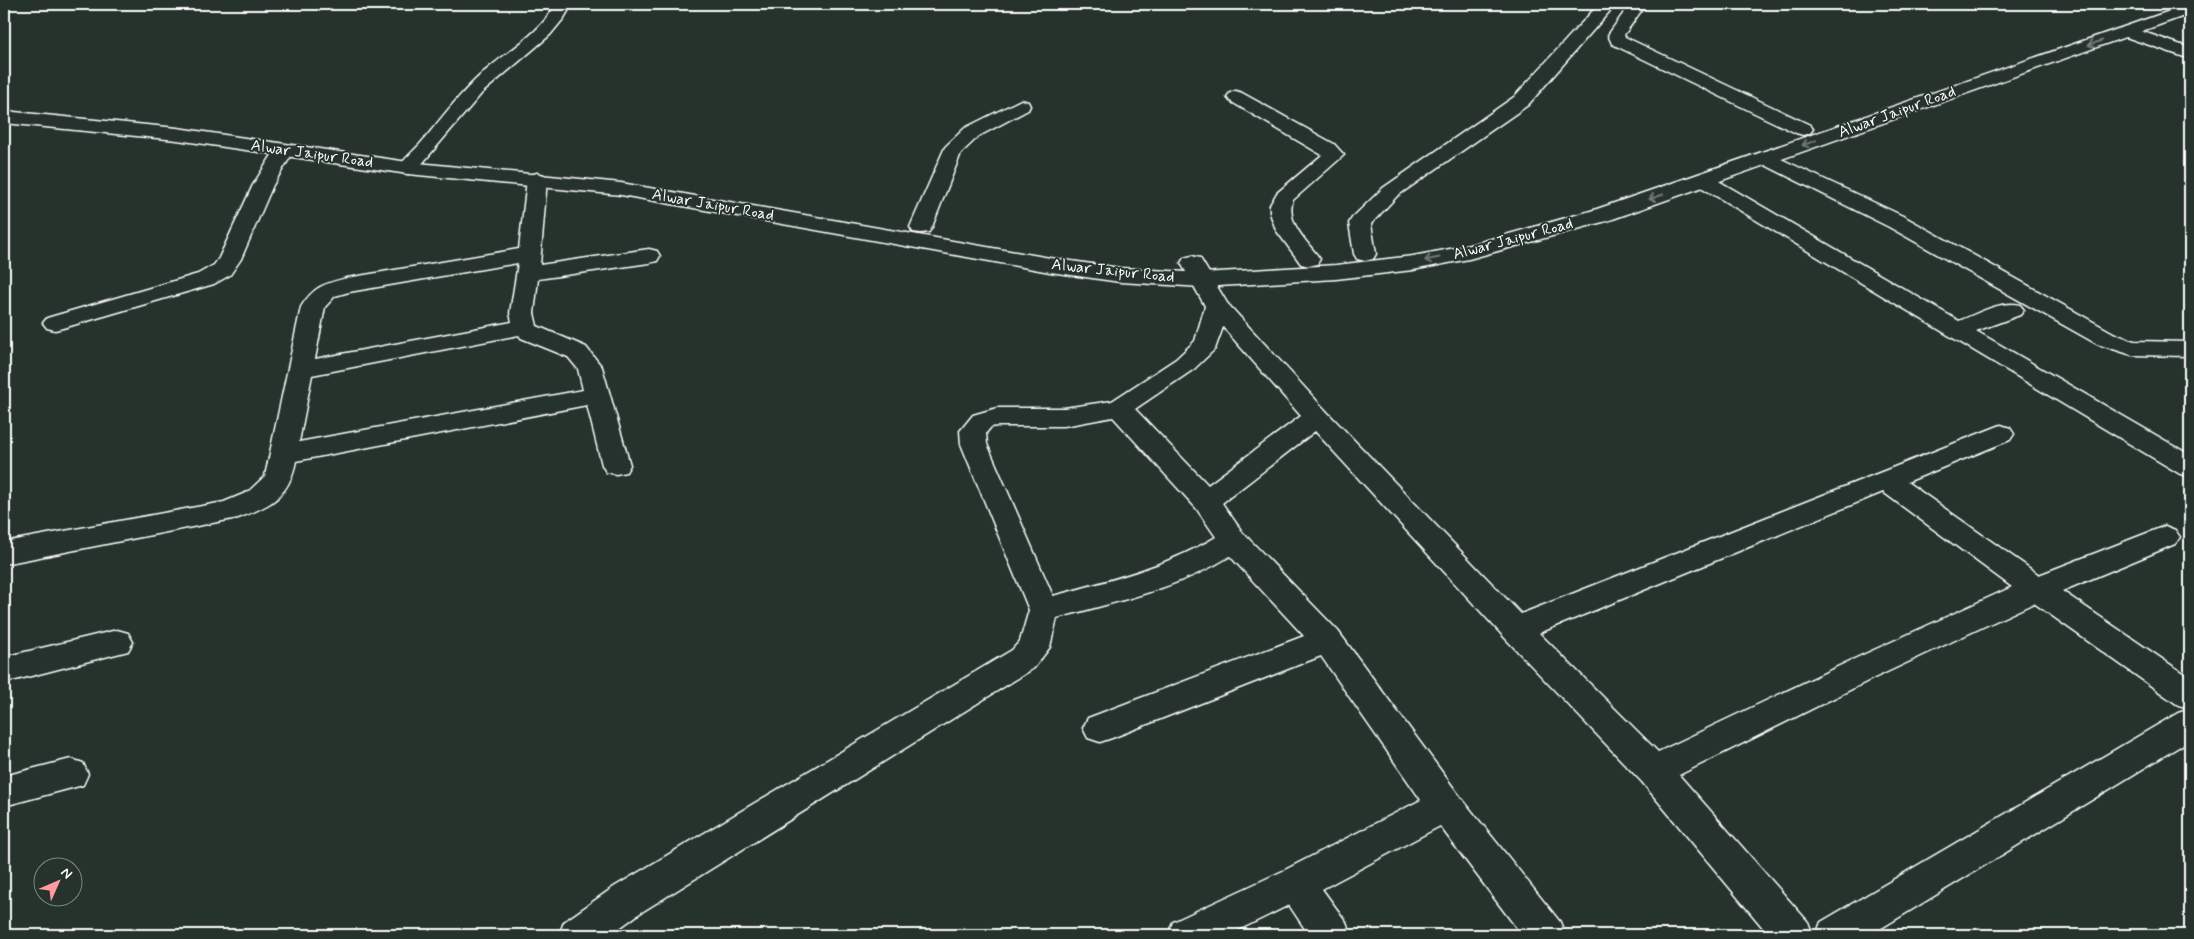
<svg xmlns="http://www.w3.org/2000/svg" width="2194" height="939" font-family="Mynerve,sans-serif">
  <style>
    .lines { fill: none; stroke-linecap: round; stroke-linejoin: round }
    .minor-casing { stroke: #fff; stroke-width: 3 }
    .major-casing { stroke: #fff; stroke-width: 3 }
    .minor { fill: #26332d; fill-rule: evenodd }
    .major { fill: #26332d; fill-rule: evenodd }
    .oneway { stroke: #727a76 }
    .labels { text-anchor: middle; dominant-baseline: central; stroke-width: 4; stroke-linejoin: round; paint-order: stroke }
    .far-street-label { font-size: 16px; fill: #fff; stroke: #26332d }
  </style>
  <rect width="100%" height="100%" fill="#26332d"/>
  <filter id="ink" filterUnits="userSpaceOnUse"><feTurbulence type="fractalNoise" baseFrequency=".02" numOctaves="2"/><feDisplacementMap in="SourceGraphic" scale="10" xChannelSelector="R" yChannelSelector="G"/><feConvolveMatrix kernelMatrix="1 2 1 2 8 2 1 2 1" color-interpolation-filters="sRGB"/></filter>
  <g filter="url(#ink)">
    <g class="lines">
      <g class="minor-casing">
        <path id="minor" d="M556 4H572L564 18 550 35 482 93 415 172 408 174 401 172 398 168C404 159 414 151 421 143 442 118 460 93 484 72 509 50 540 34 556 4Z
          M1599 4H1616L1528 105 1397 196 1371 224 1376 254 1373 259 1365 261 1357 259 1354 254 1349 223 1352 218 1383 188 1514 97Z
          M1630 4H1646L1624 35 1625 37 1810 125 1813 129 1810 133 1803 135 1796 133 1612 44 1608 35Z
          M2129 27 2190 48V59L2123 36 2121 32 2123 28Z
          M1236 91 1242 93 1334 144 1344 155 1293 200C1285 223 1308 242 1320 259L1317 264 1309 266 1301 264 1276 230 1270 213V205L1277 193 1322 155 1230 101 1227 97 1230 93Z
          M1021 100 1028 102 1030 106 1028 110 979 136 961 153 932 227 929 232 921 233 913 232 910 227 945 147 965 128Z
          M284 145 291 147 294 151 273 185 241 259 230 275 214 284 63 328 55 330 47 328 43 323 47 318 198 274 214 265 219 258 253 185 277 147Z
          M1766 152 1905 217 2115 334 2134 341 2190 342V356L2132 355 2097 344 1889 227 1759 162 1756 158 1759 154Z
          M537 173 544 175 547 179 540 265 649 249 657 251 660 256 657 261 649 263 538 279 534 313 537 326 586 347 602 367 630 465 626 472 616 474 606 472 602 465 587 405 296 461C289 497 270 506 238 518L4 564V542L224 502 248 492 265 476 301 307C314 286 324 284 347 278L519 249 527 179 530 175ZM518 263 510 313 512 322 315 359 325 307 335 296 349 292ZM519 335 521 338 568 357 578 369 583 390 299 442 312 375Z
          M1703 174 1710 176 1959 321C1977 314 2001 300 2020 305L2024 310 2020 315 1976 331 2190 455V476L2180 474 1696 184 1693 180 1696 176Z
          M1192 256 1200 258 1227 303 1326 411 1521 614 2001 425 2010 428 2014 434 2010 440 1907 482 2039 575 2155 530 2165 526 2175 530 2180 537 2175 544 2062 591 2190 678V708L2178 705 2034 603 1874 678 1679 775 1808 922 1813 935H1769L1642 782 1505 638 1315 431 1222 503 1243 533 1338 631 1458 794 1560 922 1565 935H1522L1440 826 1322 889 1346 922 1351 935H1309L1289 905 1228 935H1168L1173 922 1283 871 1421 800 1321 656 1112 738 1100 742 1088 738 1083 728 1088 718 1304 636 1230 556C1179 588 1116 602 1057 618L1050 647 1034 668 640 913 610 935H559L564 922 614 887 1012 650 1020 641 1029 610 961 444 960 431 973 415 997 408H1064L1112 401 1176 359 1195 341 1205 306 1181 263 1184 258ZM1223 327 1301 416 1208 485 1135 409 1194 369 1215 349ZM1113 417 1196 508 1216 537C1166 567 1109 581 1053 596L987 444 986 433 991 427 997 426H1064ZM1883 492 2012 587 1852 660 1658 752 1539 633Z
          M117 630 128 633 133 642 128 651 4 683V657Z
          M2190 709V740L1870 935H1816L1821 922 2178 713Z
          M71 759 83 763 88 774 83 785 4 806V776Z"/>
      </g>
      <g class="major-casing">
        <path id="major" d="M2190 4V14L1610 220 1469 259 1413 270 1336 279 1202 287 1120 282 1050 272 621 195 408 174 177 140 4 123V111L177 128 408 162 621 183 1050 258 1120 268 1202 273 1336 265 1413 256 1466 246 1594 210Z"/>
      </g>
      <use href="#minor" class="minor"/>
      <use href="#major" class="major"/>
    </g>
    <defs><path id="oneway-shaft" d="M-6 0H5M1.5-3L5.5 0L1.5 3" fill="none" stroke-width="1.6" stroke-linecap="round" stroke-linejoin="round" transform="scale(1.25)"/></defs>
    <g class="oneway">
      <use href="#oneway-shaft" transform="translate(2095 43) rotate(161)"/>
      <use href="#oneway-shaft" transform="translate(1809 143) rotate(160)"/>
      <use href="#oneway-shaft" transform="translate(1656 197) rotate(161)"/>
      <use href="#oneway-shaft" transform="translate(1432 259) rotate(169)"/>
    </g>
  </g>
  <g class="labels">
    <g class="far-street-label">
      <text transform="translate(1897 112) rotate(-20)">Alwar Jaipur Road</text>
      <text transform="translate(312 154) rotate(8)">Alwar Jaipur Road</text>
      <text transform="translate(713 205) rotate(10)">Alwar Jaipur Road</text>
      <text transform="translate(1513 239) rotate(-15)">Alwar Jaipur Road</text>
      <text transform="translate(1113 271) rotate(6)">Alwar Jaipur Road</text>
    </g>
  </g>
  <rect width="2194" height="939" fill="none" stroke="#26332d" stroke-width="20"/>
  <rect x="10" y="10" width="2174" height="919" fill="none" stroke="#fff" stroke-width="2" filter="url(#ink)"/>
  <g transform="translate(58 882) rotate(45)"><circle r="24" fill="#26332d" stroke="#7d8581"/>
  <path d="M0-4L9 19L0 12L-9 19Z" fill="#ff9aa2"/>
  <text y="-8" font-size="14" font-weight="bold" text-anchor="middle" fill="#ffffff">N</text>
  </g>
</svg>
